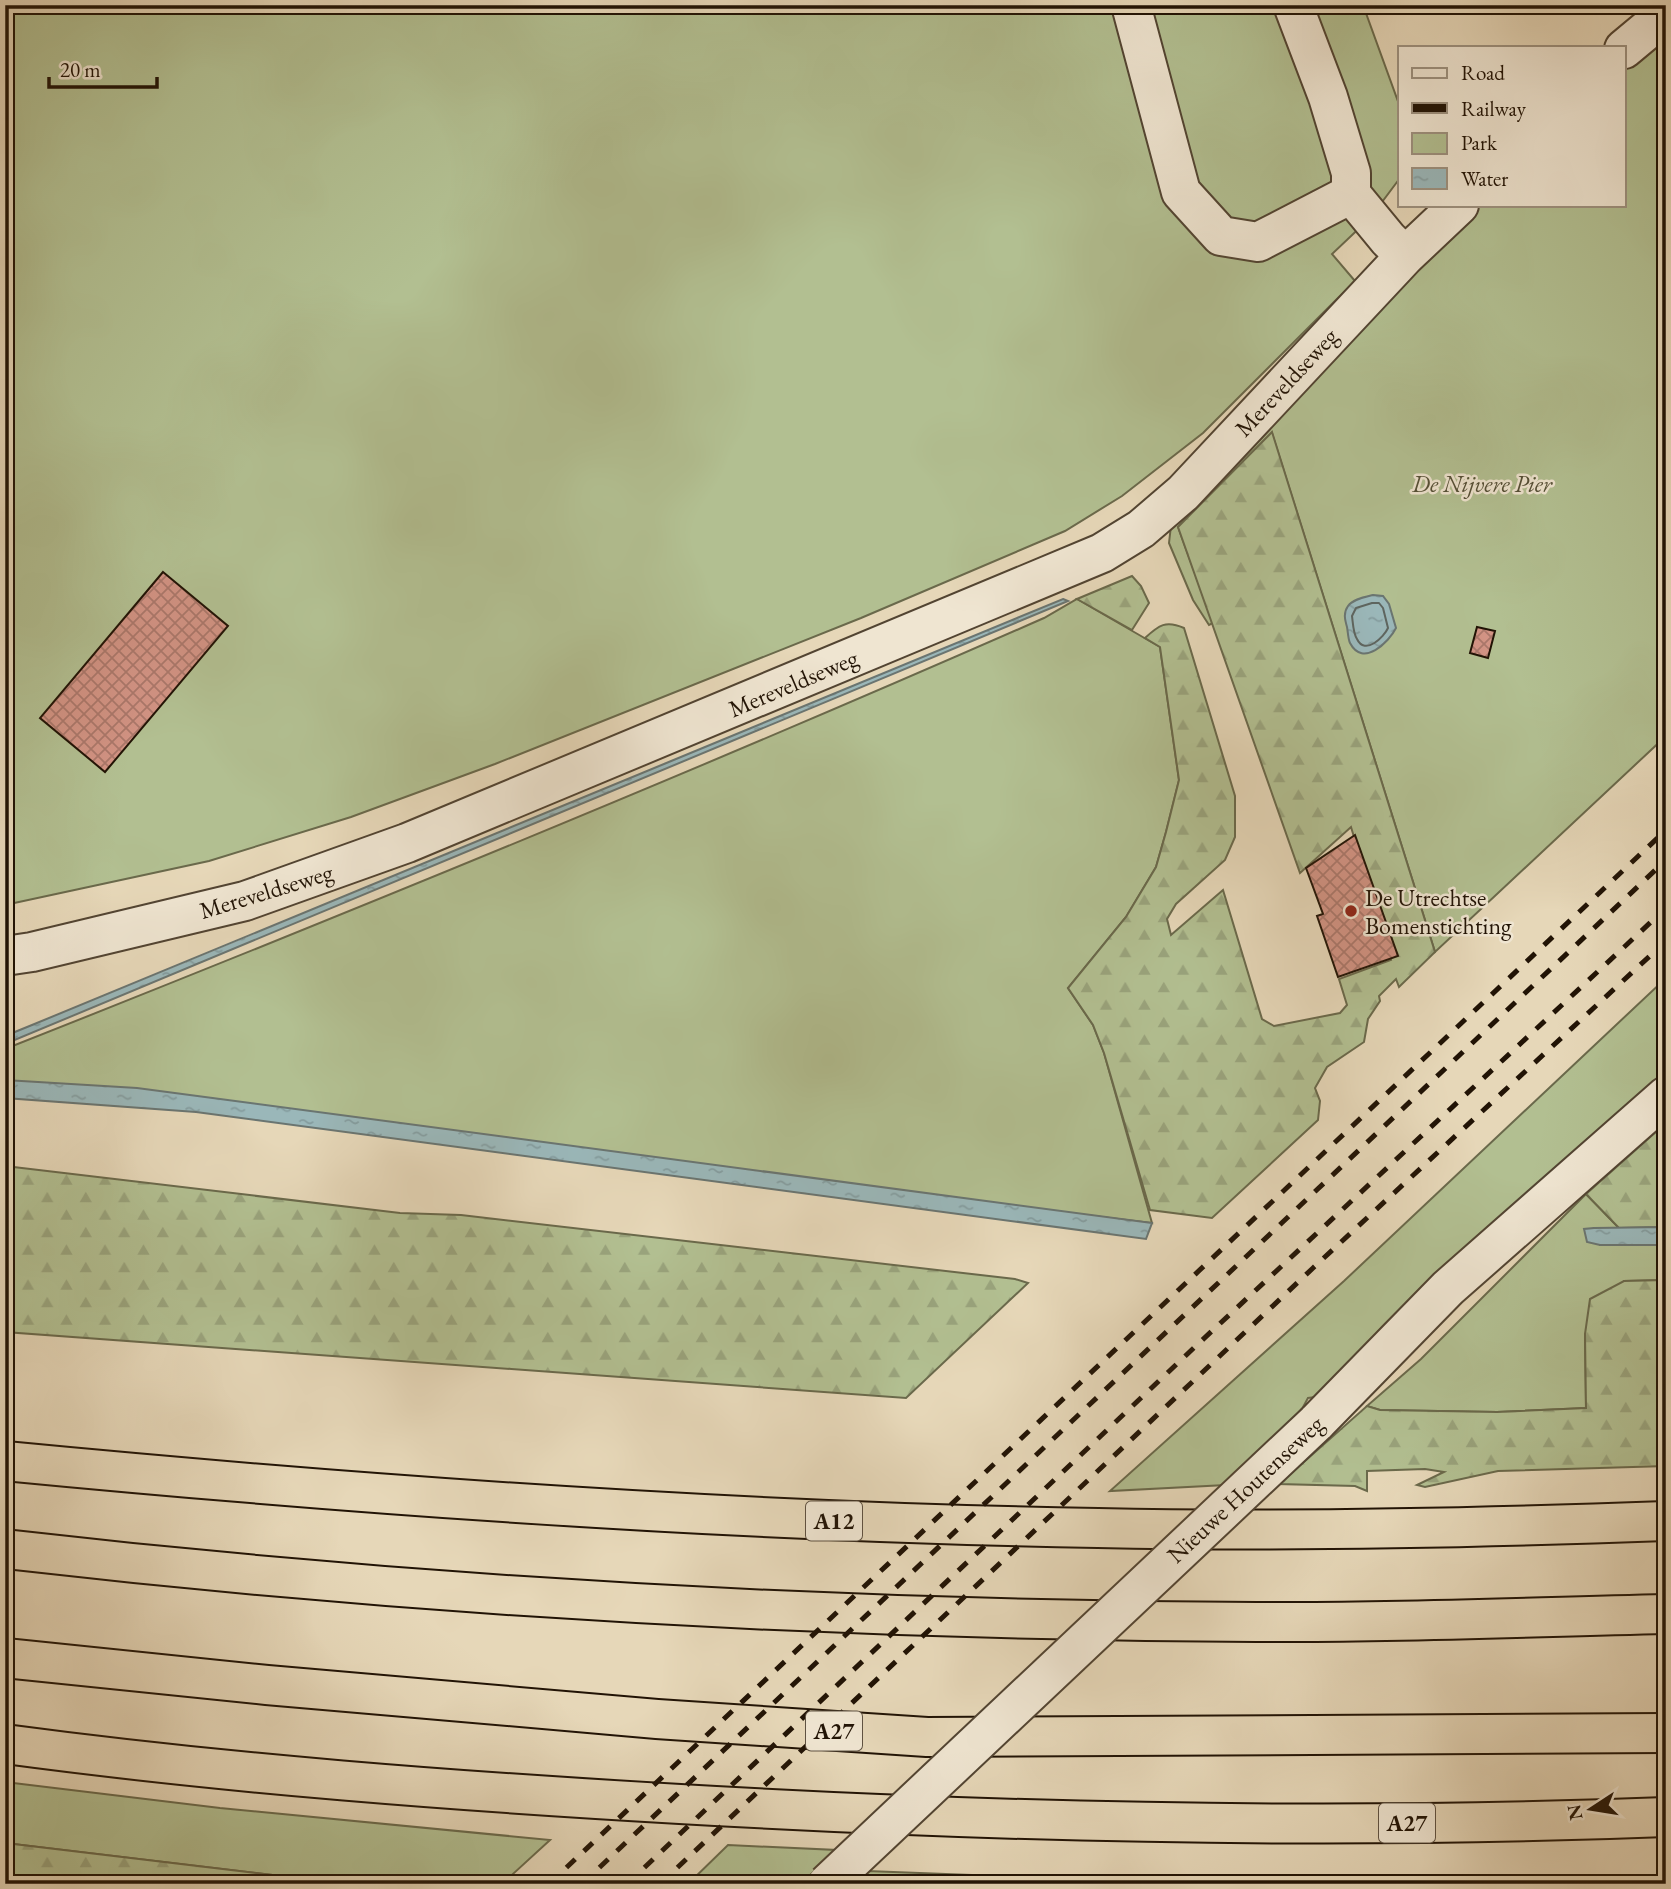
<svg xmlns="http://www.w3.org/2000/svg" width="1671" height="1889" font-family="'EB Garamond',serif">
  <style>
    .green { fill: #b2bf91; stroke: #6a694b; stroke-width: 2 }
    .forest { fill: url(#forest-firs); stroke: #6a694b; stroke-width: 2 }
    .water { fill: url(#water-ripples); stroke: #6a7571; stroke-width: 2 }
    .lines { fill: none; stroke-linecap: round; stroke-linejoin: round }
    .shore { stroke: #5e655f; stroke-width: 2 }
    .building { fill: url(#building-cross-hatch); stroke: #211305; stroke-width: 2 }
    .minor-casing { stroke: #524432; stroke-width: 42 }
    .highway-casing { stroke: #211305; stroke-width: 42 }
    .minor { stroke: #efe5d1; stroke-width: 38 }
    .highway { stroke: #e6d7b8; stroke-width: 38 }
    .rail { stroke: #211305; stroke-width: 5; stroke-dasharray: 12 12; stroke-linecap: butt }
    .minor-bridge-casing { stroke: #524432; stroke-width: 42; stroke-linecap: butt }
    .minor-bridge { stroke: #efe5d1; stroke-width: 38 }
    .poi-dot { fill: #8f2418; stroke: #efe5d1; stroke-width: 2.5 }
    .labels { text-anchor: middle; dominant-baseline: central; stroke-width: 5; stroke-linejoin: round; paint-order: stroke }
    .shield { fill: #efe5d1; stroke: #5f5242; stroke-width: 2 }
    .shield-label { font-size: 23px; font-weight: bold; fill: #211305 }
    .street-label { font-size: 24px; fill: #211305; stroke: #efe5d1 }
    .park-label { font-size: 24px; font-style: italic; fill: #544f36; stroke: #efe5d1 }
    .poi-label { font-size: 24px; fill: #211305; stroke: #efe5d1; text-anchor: start }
  </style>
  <defs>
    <pattern id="forest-firs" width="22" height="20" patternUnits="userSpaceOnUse" patternTransform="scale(1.75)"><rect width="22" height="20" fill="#b2bf91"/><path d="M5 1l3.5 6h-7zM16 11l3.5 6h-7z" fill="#99a37c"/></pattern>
    <pattern id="water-ripples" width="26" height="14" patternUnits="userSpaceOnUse" patternTransform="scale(1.75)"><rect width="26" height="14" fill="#9ab7b9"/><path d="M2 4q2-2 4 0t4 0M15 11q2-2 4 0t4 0" fill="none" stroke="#849c9e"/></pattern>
    <pattern id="building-cross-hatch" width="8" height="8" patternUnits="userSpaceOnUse" patternTransform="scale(1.75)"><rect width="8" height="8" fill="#d29384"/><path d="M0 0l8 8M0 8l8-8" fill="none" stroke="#aa776a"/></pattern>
  </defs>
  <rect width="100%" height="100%" fill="#e6d7b8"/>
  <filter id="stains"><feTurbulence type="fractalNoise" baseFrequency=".00286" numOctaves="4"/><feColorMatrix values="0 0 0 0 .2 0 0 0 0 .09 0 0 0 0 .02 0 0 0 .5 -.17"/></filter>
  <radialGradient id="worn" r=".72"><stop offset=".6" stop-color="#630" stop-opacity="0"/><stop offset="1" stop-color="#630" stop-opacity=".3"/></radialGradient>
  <path class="green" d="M5 5H1363L1400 107V178L1370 218 1332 254 1355 281 1203 433 1122 496 1065 531 861 618 495 764 351 817 209 861 5 905Z
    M1666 24V736L1435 952 1272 433 1178 527 1213 623 1209 625 1193 600 1169 543 1172 517 1473 205H1624V60Z
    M1077 599 1160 647 1179 780 1166 832 1156 867 1126 917 1068 988 1093 1025 1104 1053 1152 1223 5 1086V1049C354 911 701 769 1044 618Z
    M1666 978V1080L1434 1275 1382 1327 1324 1396 1308 1398 1302 1409 1226 1485 1110 1491 1344 1281Z
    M1586 1194 1619 1228H1594L1600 1245H1666V1280L1624 1281 1585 1334 1586 1408 1497 1412 1380 1410 1367 1406 1421 1359Z
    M5 1782 220 1808 550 1840 502 1884H347L5 1843Z
    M728 1845 836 1850 801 1884H688Z
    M867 1871 1208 1884H855Z"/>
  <path class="forest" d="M1272 432 1435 952 1399 987 1396 979 1379 996 1380 1001 1368 1019 1364 1042 1327 1067 1315 1088 1320 1101 1318 1120 1212 1218 1150 1210 1104 1053 1093 1025 1068 988 1126 917 1156 867 1166 832 1179 780 1160 647 1145 638C1159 625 1166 620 1184 628L1235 796V837L1225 860 1176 904 1167 919 1171 935 1223 890 1262 1019 1274 1026 1340 1013 1347 1005 1339 979 1391 960 1351 827 1300 873 1178 527Z
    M1132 576 1141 586 1149 603 1132 630 1077 599Z
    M1666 1123V1227L1619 1228 1586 1194Z
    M5 1166 400 1213 461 1215 1015 1279 1028 1283 906 1398 5 1332Z
    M1666 1280V1466L1498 1471 1425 1487 1417 1485 1444 1472 1425 1469 1367 1471V1491L1355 1486 1279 1484 1367 1406 1380 1410 1497 1412 1586 1408 1585 1334 1590 1299 1624 1281Z
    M5 1843 347 1884H5Z"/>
  <path class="water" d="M1373 595 1383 596 1389 604 1396 628C1389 642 1363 668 1350 643 1348 639 1348 632 1347 627 1345 620 1343 613 1348 606 1353 599 1365 597 1373 595Z
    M1063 599 1068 601 5 1044V1036L32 1025C376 885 719 740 1063 599Z
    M5 1080 137 1088 1152 1223 1146 1239 196 1112 5 1098Z
    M1666 1227V1245H1600L1587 1242 1584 1229 1594 1228Z"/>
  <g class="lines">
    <path class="shore" d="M1372 603H1379L1383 608 1388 628C1384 637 1365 656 1357 639 1353 633 1353 623 1352 616L1356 608Z"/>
  </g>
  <path class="building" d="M163 572 228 626 105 772 40 718Z
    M1477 627 1495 631 1488 658 1470 653Z
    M1355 835 1398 956 1338 977 1317 916 1323 914 1306 868Z"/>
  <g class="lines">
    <g class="minor-casing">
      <path id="minor" d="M1131 5 1181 192 1221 236 1258 242 1351 194
        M1293 5 1328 97 1351 173V194L1388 239 1405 256
        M1624 49 1666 14
        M5 956 32 952 245 901 407 843 1102 553 1141 529 1183 493 1405 256 1459 205
        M1316 1423 1448 1288 1666 1096"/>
    </g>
    <g class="highway-casing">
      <path id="highway" d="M5 1461C368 1496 733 1522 1098 1528 1287 1532 1476 1528 1666 1521
        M5 1549C421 1597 838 1620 1256 1622 1393 1623 1529 1617 1666 1614
        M5 1658 267 1685 657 1719 927 1737 1666 1733
        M5 1744C229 1774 454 1791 680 1804 1008 1823 1337 1830 1666 1817"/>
    </g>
    <use href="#minor" class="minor"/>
    <use href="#highway" class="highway"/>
    <path class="rail" d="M549 1884 1666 830
      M582 1884 1666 860
      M627 1884 1198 1344 1666 908
      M660 1884 1313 1268 1666 941"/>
    <g class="minor-bridge-casing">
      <path id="minor-bridge" d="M827 1884 1316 1423"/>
    </g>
    <use href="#minor-bridge" class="minor-bridge"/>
  </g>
  <circle class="poi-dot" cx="1351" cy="911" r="7"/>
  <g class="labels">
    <g class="shield">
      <rect x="806" y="1501.5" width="56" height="39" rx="5"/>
      <rect x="806" y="1711.5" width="56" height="39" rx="5"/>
      <rect x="1379" y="1803.5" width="56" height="39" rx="5"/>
    </g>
    <g class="shield-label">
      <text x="834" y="1521">A12</text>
      <text x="834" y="1731">A27</text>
      <text x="1407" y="1823">A27</text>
    </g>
    <g class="street-label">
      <text transform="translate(1286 382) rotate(-47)">Mereveldseweg</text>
      <text transform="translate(793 683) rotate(-23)">Mereveldseweg</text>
      <text transform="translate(266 891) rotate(-17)">Mereveldseweg</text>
      <text transform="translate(1245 1489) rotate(-43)">Nieuwe Houtenseweg</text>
    </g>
    <g class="park-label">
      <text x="1482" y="483">De Nijvere Pier</text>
    </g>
    <g class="poi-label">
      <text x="1365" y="897">De Utrechtse<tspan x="1365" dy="28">Bomenstichting</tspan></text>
    </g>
  </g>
  <rect width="1671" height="1889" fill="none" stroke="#e6d7b8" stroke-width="28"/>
  <rect x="7" y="7" width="1657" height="1875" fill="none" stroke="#211305" stroke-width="3.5"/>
  <rect x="14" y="14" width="1643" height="1861" fill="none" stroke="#211305" stroke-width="2"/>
  <rect x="1398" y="46" width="228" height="161" fill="#efe5d1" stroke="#9d917f" stroke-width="2"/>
  <rect x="1412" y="68" width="35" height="10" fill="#efe5d1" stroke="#9d917f" stroke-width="2"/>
  <text x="1461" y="80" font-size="21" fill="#211305">Road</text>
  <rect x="1412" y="103" width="35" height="10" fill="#211305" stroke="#9d917f" stroke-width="2"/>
  <text x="1461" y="116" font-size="21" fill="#211305">Railway</text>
  <rect x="1412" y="133" width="35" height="21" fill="#b2bf91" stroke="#9d917f" stroke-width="2"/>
  <text x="1461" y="150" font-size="21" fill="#211305">Park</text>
  <rect x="1412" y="168" width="35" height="21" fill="url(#water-ripples)" stroke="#9d917f" stroke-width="2"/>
  <text x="1461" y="186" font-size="21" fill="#211305">Water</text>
  <g transform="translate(1591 1809) rotate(258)" stroke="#efe5d1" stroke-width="5" paint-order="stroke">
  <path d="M0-5L12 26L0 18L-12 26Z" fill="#211305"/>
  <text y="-10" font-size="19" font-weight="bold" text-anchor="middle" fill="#211305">N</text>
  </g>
  <path d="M49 77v10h108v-10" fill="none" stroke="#211305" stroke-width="3.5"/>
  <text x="60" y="77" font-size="21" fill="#211305" stroke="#efe5d1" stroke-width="5" paint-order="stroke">20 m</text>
  <rect width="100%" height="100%" filter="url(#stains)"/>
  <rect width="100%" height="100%" fill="url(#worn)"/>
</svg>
